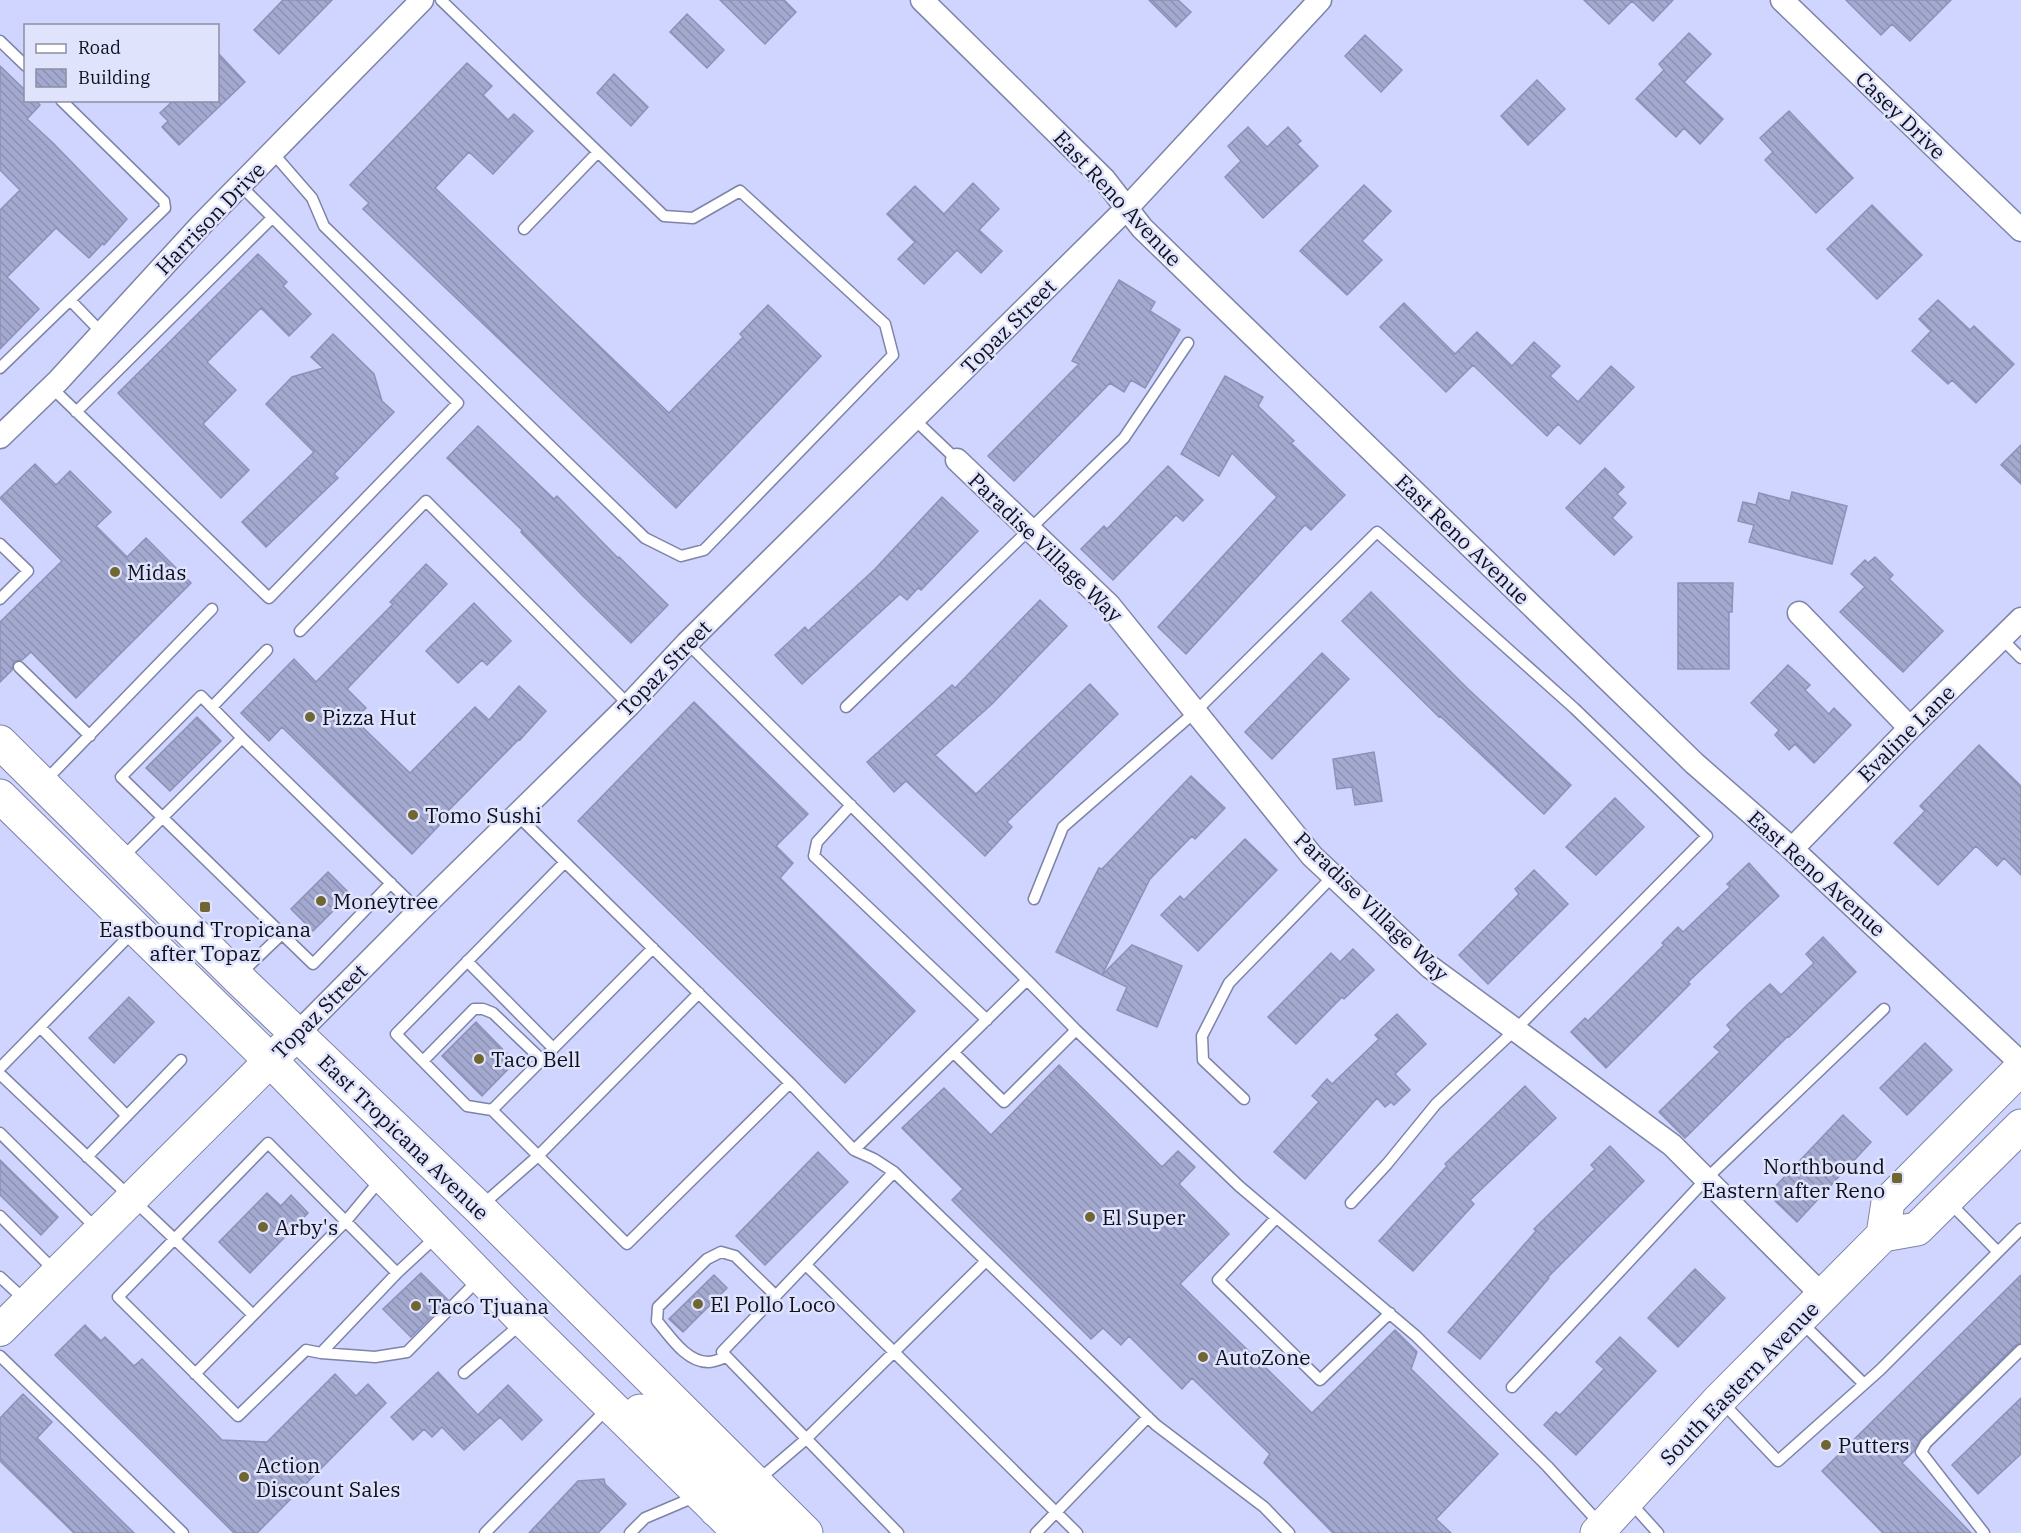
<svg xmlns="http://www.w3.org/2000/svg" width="2021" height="1533" font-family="'IBM Plex Serif',serif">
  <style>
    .building { fill: url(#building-back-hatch); stroke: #8c91b7; stroke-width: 1.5 }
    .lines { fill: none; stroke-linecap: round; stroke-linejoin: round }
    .lane-casing { stroke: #7e83a8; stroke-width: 13 }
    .street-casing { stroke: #7e83a8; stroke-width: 25 }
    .secondary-casing { stroke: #7e83a8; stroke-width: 34 }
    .primary-casing { stroke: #7e83a8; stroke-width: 35 }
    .lane { stroke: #fff; stroke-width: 10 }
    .street { stroke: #fff; stroke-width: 22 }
    .secondary { stroke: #fff; stroke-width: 32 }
    .primary { stroke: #fff; stroke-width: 33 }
    .poi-dot { fill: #706633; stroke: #e0e3fc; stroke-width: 2 }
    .labels { text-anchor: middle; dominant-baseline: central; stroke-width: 5; stroke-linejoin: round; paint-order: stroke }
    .street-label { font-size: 21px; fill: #0f101e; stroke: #e0e3fc }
    .poi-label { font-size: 21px; fill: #0f101e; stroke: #e0e3fc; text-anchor: start }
  </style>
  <defs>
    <pattern id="building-back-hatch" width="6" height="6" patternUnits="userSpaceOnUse" patternTransform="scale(1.5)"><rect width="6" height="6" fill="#a4a9d0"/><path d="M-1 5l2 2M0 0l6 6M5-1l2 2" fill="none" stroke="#8c90b2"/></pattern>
  </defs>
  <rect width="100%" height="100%" fill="#cfd5fe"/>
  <path class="building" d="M283 0H332L279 54 254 30Z
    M720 0H784L796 12 765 44Z
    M1149 0H1178L1191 12 1176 27Z
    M1584 0H1673L1653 21 1632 1 1609 24Z
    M1846 0H1951L1910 41 1892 24 1881 35Z
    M687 14 724 50 707 68 670 32Z
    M1689 33 1711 54 1684 82 1723 119 1700 144 1684 128 1676 137 1636 99 1664 70 1659 64Z
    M1365 35 1402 70 1381 92 1345 56Z
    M218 53 245 82 179 145 162 127 168 121 160 113 174 100H218Z
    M467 63 492 86 483 95 508 120 514 114 533 131 493 174 469 152 435 188 669 413 743 337 740 334 768 305 821 356 676 508 363 209 369 203 350 185Z
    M0 66 26 91V100H35L40 105 27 119 53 143 127 219 104 245 103 243 89 258 56 228 7 277 39 309 0 349V210L20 190 0 170Z
    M614 74 648 107 631 126 597 93Z
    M1537 80 1565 109 1528 145 1501 116Z
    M1789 111 1853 178 1816 213 1765 160 1773 152 1760 138Z
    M1248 127 1267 147 1288 127 1301 141 1297 144 1318 166 1263 218 1225 177 1241 161 1228 146Z
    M973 183 999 209 979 230 1002 251 981 273 957 250 924 284 898 259 915 242 887 214 915 186 944 214Z
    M1364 185 1391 211 1362 241 1382 260 1347 295 1300 251Z
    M1872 205 1922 255 1877 299 1827 249Z
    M258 254 287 282 283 286 311 314 289 336 261 308 207 362 236 390 203 424 249 470 221 498 118 393Z
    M1119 280 1155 302 1150 311 1180 330 1145 388 1131 380 1124 392 1110 383 1014 481 988 456 1079 364 1072 361Z
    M1938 300 1970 330 1974 326 2014 364 1976 403 1952 380 1948 384 1912 351 1931 331 1919 319Z
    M1404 303 1455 354 1477 332 1512 366 1534 342 1560 366 1550 376 1578 402 1611 366 1634 387 1580 444 1558 424 1547 436 1473 365 1446 392 1380 327Z
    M333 334 374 374 382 401 394 412 334 474 338 478 266 547 242 522 314 452 266 404 292 377 323 368 311 357Z
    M1225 376 1263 397 1258 406 1294 441 1291 443 1345 495 1311 530 1305 525 1186 654 1158 627 1277 497 1232 453 1219 476 1181 454Z
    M478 426 554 499 557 496 618 558 619 557 668 605 631 643 582 595 521 532 522 530 447 458Z
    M2021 445V484L2001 465Z
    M35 464 56 485 70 471 111 512 96 526 127 557 146 538 191 583 76 698 31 652 22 660 14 661 12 670 0 682V622L62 561 0 498Z
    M1168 466 1203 500 1183 521 1176 515 1113 580 1081 549 1104 526 1107 529Z
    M1605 468 1624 487 1617 494 1626 503 1612 518 1632 537 1614 555 1566 508Z
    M1792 492 1847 506 1832 564 1749 542 1754 525 1738 521 1743 502 1756 505 1759 493 1790 501Z
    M942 497 978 531 921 590 918 588 907 600 900 594 802 684 775 655 805 627 808 631 875 569Z
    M1875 557 1893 575 1889 579 1943 631 1903 672 1840 612 1865 587 1851 574 1865 560 1868 563Z
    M426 564 447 584 347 689 366 708 354 719 410 773 475 707 489 720 519 686 546 711 520 740 519 739 448 811 451 813 412 854 282 727 269 741 241 713 294 659 316 682 393 604 390 602Z
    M1678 583H1733L1732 612H1729V669H1678Z
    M1371 592 1467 688 1571 785 1544 814 1440 716 1439 717 1342 621Z
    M1040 600 1067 626 992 704 935 755 976 794 1090 684 1118 714 1007 822 1012 827 985 856 906 781 894 792 867 762 952 685 955 688Z
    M474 603 511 641 487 665 482 660 458 683 426 651Z
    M1322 653 1349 679 1272 759 1245 732Z
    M1788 665 1810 685 1805 690 1829 714 1834 708 1851 725 1814 763 1795 744 1789 750 1775 735 1779 730 1751 703Z
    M694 702 808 814 776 846 793 863 780 878 915 1011 845 1083 578 821Z
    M197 717 221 741 170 791 146 768Z
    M1979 745 2021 786V875L2004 858 1997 866 1976 846 1938 885 1894 843 1925 811 1920 806Z
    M1374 752 1382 801 1355 805 1352 787 1337 789 1333 759Z
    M1191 776 1225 808 1195 839 1192 836 1150 879 1102 975 1056 952 1099 868 1102 869Z
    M1615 798 1644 827 1596 875 1566 847Z
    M1245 839 1277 870 1198 951 1161 915 1180 896 1184 900Z
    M1749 863 1779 896 1688 982 1690 984 1606 1068 1571 1032 1585 1018 1588 1021 1664 945 1662 943 1678 927 1683 932 1730 887 1727 884Z
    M1534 870 1568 904 1488 984 1459 955 1519 894 1515 889Z
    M328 872 350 894 313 931 291 909Z
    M1823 937 1856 972 1789 1037 1788 1036 1685 1138 1659 1112 1720 1052 1714 1047 1731 1030 1727 1025 1746 1006 1770 984 1781 995 1814 963 1806 954Z
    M1132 945 1182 966 1157 1027 1117 1010 1127 987 1102 975Z
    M1353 949 1374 970 1344 999 1342 997 1296 1044 1268 1017 1331 953 1340 962Z
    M129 997 154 1022 114 1063 89 1038Z
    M1397 1014 1426 1044 1395 1074 1410 1090 1394 1105 1391 1102 1385 1107 1377 1098 1305 1179 1274 1152 1319 1102 1312 1096 1327 1079 1332 1084 1379 1039 1375 1035Z
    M476 1022 515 1062 482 1096 442 1056Z
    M1925 1043 1952 1070 1907 1115 1880 1088Z
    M1059 1065 1162 1167 1178 1151 1195 1167 1179 1184 1229 1234 1180 1284 1312 1413 1395 1330 1417 1352 1411 1369 1498 1454 1436 1519 1451 1533H1333L1264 1463 1270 1454 1192 1378 1182 1389 1129 1336 1121 1345 1103 1328 1091 1339 952 1200 963 1189 902 1128 944 1088 991 1135Z
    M1525 1086 1556 1118 1470 1200 1474 1204 1413 1271 1379 1241 1447 1166 1445 1164Z
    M1843 1115 1871 1142 1797 1222 1768 1194Z
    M1610 1146 1644 1181 1548 1277 1549 1278 1480 1359 1448 1332 1536 1231 1534 1229 1595 1169 1591 1165Z
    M818 1152 848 1182 765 1265 736 1236Z
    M0 1160 58 1217 41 1235 0 1195Z
    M267 1193 281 1206 291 1195 308 1213 250 1273 219 1242Z
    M1695 1269 1725 1298 1678 1347 1648 1318Z
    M421 1273 448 1300 411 1337 383 1309Z
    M714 1275 727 1288 683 1332 669 1319Z
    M2021 1275V1343L2016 1345 1921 1438 1914 1451 1902 1463 1971 1533H1883L1822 1471Z
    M85 1325 101 1341 105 1337 134 1366 142 1359 222 1440 267 1442 335 1374 356 1396 368 1384 386 1403 257 1533H234L55 1355Z
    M1620 1337 1656 1371 1576 1455 1544 1425 1556 1412 1560 1415 1604 1369 1596 1362Z
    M438 1372 478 1415 508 1385 542 1420 522 1440 500 1417 464 1450 442 1427 432 1437 424 1429 413 1440 391 1417Z
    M23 1394 52 1422 37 1438 134 1533H74L0 1461V1418Z
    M2021 1398V1454L1978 1494 1952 1465Z
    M604 1479 605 1484 626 1504 598 1533H529L578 1481Z"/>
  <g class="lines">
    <g class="lane-casing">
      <path id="lane" d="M0 41 26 66
        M272 152 312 198 324 226 645 538 681 556 704 550 893 355 885 324 740 191 693 218 664 216 441 0
        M524 229 597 153
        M70 300 102 333
        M0 368 165 208 164 201 61 100
        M51 387 269 598 458 403 240 185
        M76 412 272 218
        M915 420 957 460
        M0 544 28 571 0 599
        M300 631 426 501 629 705
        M2001 638 2021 658
        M687 643 1027 980
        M19 667 90 736
        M212 707 267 650
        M846 707 1124 438 1188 343
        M45 781 212 609
        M851 805 817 842 814 856 987 1020
        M517 815 790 1083 854 1150
        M122 858 242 738 419 911
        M1034 899 1063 827 1195 712 1377 532 1574 708 1707 836 1515 1030 1436 1104 1387 1164 1351 1203
        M282 934 313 964 391 883
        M653 948 492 1110 627 1244 790 1083
        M467 961 553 1048
        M239 975 282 934 121 777 201 696 242 738
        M40 1027 127 1116
        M954 1053 1004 1102 1076 1030
        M423 1061 474 1009H483L493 1013 542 1060
        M0 1068 133 932
        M0 1074C84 1154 170 1233 253 1315
        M1244 1099 1203 1060 1202 1036 1229 983 1333 876
        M492 1110 467 1106 396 1034 565 862
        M0 1133 97 1229
        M87 1157 181 1060
        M894 1172 722 1352 898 1533
        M1950 1203 1998 1252
        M481 1206 538 1156 699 993
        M0 1216 55 1271
        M1276 1218 1218 1280 1320 1380 1390 1313
        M438 1235 397 1273 268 1143 118 1297 238 1416 306 1350 321 1353 375 1357 407 1352 478 1280
        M806 1265 1077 1533
        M0 1277 25 1300
        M1802 1323 1864 1384
        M321 1353 397 1273
        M0 1356 183 1533
        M726 1357C721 1359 714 1362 708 1362 686 1362 670 1336 657 1321L658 1307 707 1259 721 1252 735 1256 776 1296
        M464 1373 521 1324
        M195 1374 346 1221 381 1179
        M1512 1387 1706 1179 1884 1009
        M1722 1402 1778 1461 1880 1370 2021 1229
        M757 1481 805 1440 986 1261
        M1630 1502 1658 1533
        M485 1533 607 1409
        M630 1533 645 1518 697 1496
        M1036 1533 1148 1417
        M1289 1533 1264 1507 1156 1425 894 1172 874 1159 854 1150 1027 980 1076 1030 1239 1186 1416 1336 1547 1466 1601 1525
        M1984 1533 1921 1452 1926 1443 2021 1350"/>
    </g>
    <g class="street-casing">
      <path id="street" d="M922 0 1104 179 1142 228 1694 763 1792 849 2021 1063
        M1782 0 2021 230
        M0 437 58 381 201 225 422 0
        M957 460 1109 605 1312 856 1430 967 1672 1145 1822 1295
        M1799 613 1910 728
        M1792 849 1910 728 2021 619
        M297 1034 419 911 629 705 687 643 1127 208 1320 0"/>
    </g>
    <g class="secondary-casing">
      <path id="secondary" d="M0 1330 297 1034"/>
    </g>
    <g class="primary-casing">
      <path id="primary" d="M0 742 237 977 479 1208 806 1533
        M0 796 270 1060 524 1321 740 1533
        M1883 1235 1888 1202 2021 1068
        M640 1411 721 1472
        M716 1510 722 1502 731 1500 745 1506 775 1533
        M1597 1533 1719 1400 1883 1235 1917 1229 2021 1126"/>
    </g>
    <use href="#lane" class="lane"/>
    <use href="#street" class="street"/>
    <use href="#secondary" class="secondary"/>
    <use href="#primary" class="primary"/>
  </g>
  <g class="poi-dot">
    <circle cx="115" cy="572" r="6"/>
    <circle cx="310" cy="717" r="6"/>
    <circle cx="413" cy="815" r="6"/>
    <circle cx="321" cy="901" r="6"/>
    <rect x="199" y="901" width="12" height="12" rx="3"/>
    <circle cx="479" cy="1059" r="6"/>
    <rect x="1891" y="1172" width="12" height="12" rx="3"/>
    <circle cx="1090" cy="1217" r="6"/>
    <circle cx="263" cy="1227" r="6"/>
    <circle cx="698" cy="1304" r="6"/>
    <circle cx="416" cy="1306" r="6"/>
    <circle cx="1203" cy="1357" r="6"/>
    <circle cx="1826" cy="1445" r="6"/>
    <circle cx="244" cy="1477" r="6"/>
  </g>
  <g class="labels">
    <g class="street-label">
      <text transform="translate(1901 115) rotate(44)">Casey Drive</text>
      <text transform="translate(1118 198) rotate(47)">East Reno Avenue</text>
      <text transform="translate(210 218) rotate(-46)">Harrison Drive</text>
      <text transform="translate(1008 326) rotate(-45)">Topaz Street</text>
      <text transform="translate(1463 539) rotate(44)">East Reno Avenue</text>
      <text transform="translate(1046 547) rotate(44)">Paradise Village Way</text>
      <text transform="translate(664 668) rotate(-46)">Topaz Street</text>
      <text transform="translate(1906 733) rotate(-45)">Evaline Lane</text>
      <text transform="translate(1817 873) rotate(42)">East Reno Avenue</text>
      <text transform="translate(1372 906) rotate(44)">Paradise Village Way</text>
      <text transform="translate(319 1011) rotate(-45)">Topaz Street</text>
      <text transform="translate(404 1137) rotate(44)">East Tropicana Avenue</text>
      <text transform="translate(1739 1383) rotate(-46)">South Eastern Avenue</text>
    </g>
    <g class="poi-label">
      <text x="127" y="572">Midas</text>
      <text x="322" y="717">Pizza Hut</text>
      <text x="425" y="815">Tomo Sushi</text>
      <text x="333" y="901">Moneytree</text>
      <text x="205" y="929" text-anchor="middle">Eastbound Tropicana<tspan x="205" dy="24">after Topaz</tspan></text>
      <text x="491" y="1059">Taco Bell</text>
      <text x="1885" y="1166" text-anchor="end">Northbound<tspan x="1885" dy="24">Eastern after Reno</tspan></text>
      <text x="1102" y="1217">El Super</text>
      <text x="275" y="1227">Arby's</text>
      <text x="710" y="1304">El Pollo Loco</text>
      <text x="428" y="1306">Taco Tjuana</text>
      <text x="1215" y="1357">AutoZone</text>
      <text x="1838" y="1445">Putters</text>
      <text x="256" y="1465">Action<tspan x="256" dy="24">Discount Sales</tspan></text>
    </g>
  </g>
  <rect x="24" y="24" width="195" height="78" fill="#e0e3fc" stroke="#8c8fa3" stroke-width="1.5"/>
  <rect x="36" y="44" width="30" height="9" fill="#ffffff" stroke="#8c8fa3" stroke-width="1.5"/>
  <text x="78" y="54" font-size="18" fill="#0f101e">Road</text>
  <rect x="36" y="69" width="30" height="18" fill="url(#building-back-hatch)" stroke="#8c8fa3" stroke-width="1.5"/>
  <text x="78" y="84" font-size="18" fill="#0f101e">Building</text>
</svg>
